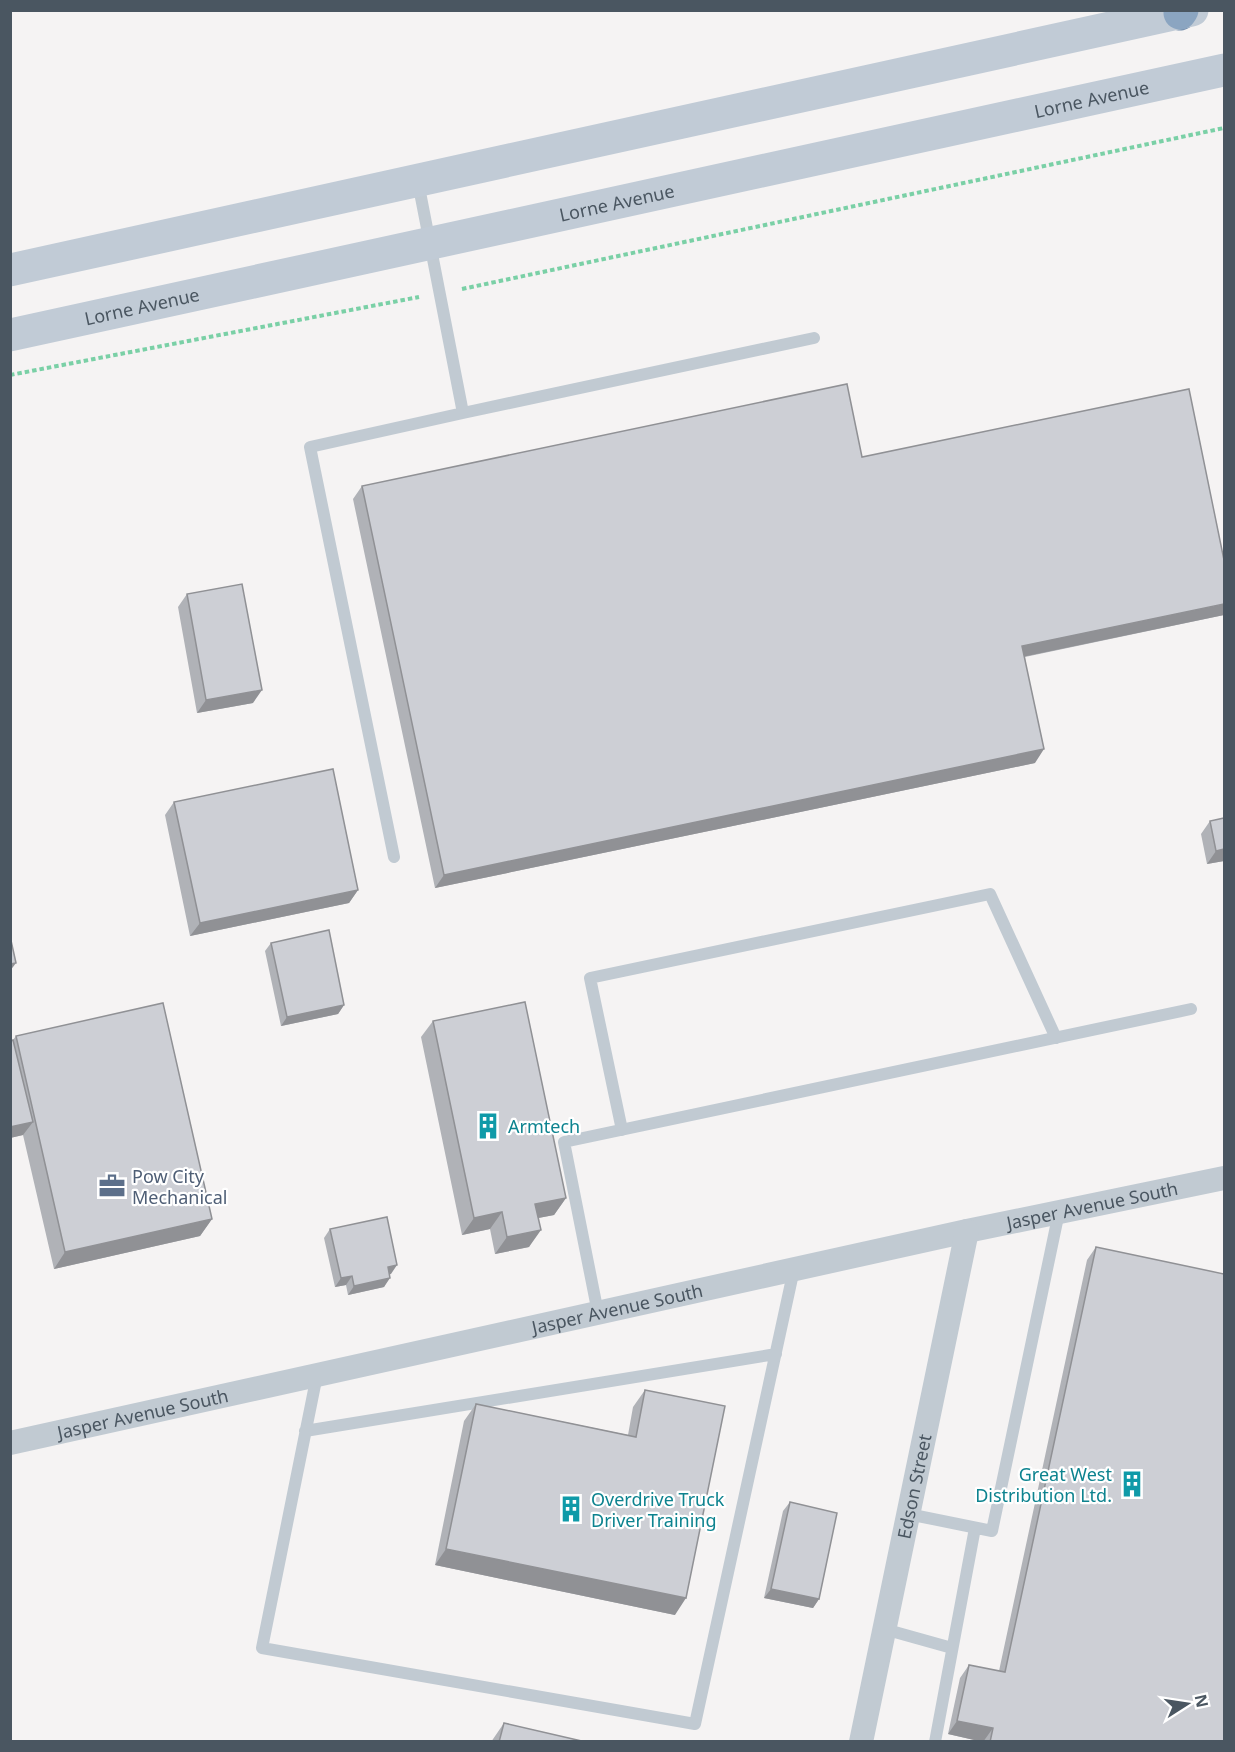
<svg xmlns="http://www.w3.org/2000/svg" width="1235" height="1752" font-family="'Noto Sans',sans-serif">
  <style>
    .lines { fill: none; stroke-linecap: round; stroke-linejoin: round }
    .highway-casing { stroke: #7690ad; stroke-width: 35 }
    .path { stroke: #7ad0a6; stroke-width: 4; stroke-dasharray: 4.5 3; stroke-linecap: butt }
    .lane { stroke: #c1cad2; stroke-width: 12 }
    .street { stroke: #c1cad2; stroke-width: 24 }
    .secondary { stroke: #c1cbd6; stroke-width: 33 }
    .highway { stroke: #8ba5c1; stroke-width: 33 }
    .wall { fill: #b0b2b7 }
    .shaded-wall { fill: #909195 }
    .building { fill: #cdcfd5; stroke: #909195; stroke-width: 1.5 }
    .labels { text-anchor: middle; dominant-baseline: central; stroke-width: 4.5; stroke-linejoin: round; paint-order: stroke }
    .street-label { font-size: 18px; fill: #4a5661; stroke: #fff }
    .culture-label { font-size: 18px; fill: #0d838f; stroke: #fff; text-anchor: start }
    .service-label { font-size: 18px; fill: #4e5e75; stroke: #fff; text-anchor: start }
  </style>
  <rect width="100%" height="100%" fill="#f5f3f3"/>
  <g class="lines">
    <g class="highway-casing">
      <path id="highway" d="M1180 13 1182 10"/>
    </g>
    <path class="path" d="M462 289 1224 128
      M10 375 419 297"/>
    <path class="lane" d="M418 182 463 413 814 338
      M394 857 310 447 463 413
      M622 1130 590 978 990 894 1056 1038
      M598 1313 564 1142 1191 1009
      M317 1375 262 1648 695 1724 794 1269
      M305 1431 776 1354
      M908 1514 992 1531 1059 1212
      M884 1629 952 1648
      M935 1742 975 1528"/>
    <g class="street">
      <path id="s1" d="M10 1443 967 1231 1224 1178"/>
      <path id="s2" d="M861 1742 967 1231"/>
    </g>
    <g class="secondary">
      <path d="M10 270 1192 10"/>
      <path id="s3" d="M10 335 1224 70"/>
    </g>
    <use href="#highway" class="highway"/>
  </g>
  <path class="wall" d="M862 457 1224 615 1025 657 1035 763 435 888 353 499 362 486Z
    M187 594 253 703 197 713 178 607Z
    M174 802 358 890 349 903 190 936 165 815Z
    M1224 818V861L1207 864 1201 834 1210 821Z
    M271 943 344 1005 338 1014 281 1026 265 951Z
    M433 1021 566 1198 554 1215 538 1218 529 1247 495 1254 490 1229 462 1235 421 1037Z
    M16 1036 212 1219 200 1236 54 1269 23 1135 10 1138V1041L13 1040Z
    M330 1229 391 1274H390L384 1287 348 1295 346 1285 335 1287 324 1238Z
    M1096 1247 1224 1742H983L948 1734 960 1678 969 1665 999 1671 1087 1260Z
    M645 1390 675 1615 435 1565 464 1421 476 1404 628 1435 633 1407Z
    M790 1502 819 1599 813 1608 764 1598 783 1511Z
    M504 1723 586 1742H491Z"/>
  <path class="shaded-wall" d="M1224 604V615L1013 659 1022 646Z
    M262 690 253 703 197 713 206 700Z
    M1044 749 1035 763 435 888 444 875Z
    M1224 849V861L1207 864 1216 851Z
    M358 890 349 903 190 936 200 923Z
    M16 963 10 971V964Z
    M344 1005 338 1014 281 1026 287 1017Z
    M33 1122 23 1135 10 1138V1127Z
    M566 1198 554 1215 523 1221 535 1204Z
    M502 1212 490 1229 462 1235 474 1218Z
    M212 1219 200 1236 54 1269 65 1252Z
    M541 1230 529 1247 495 1254 507 1237Z
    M397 1265 391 1274 382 1276 388 1267Z
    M352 1276 346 1285 335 1287 341 1278Z
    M390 1278 384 1287 348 1295 354 1286Z
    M446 1549 686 1598 675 1615 435 1565Z
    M771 1589 819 1599 813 1608 764 1598Z
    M957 1721 993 1728 983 1742 948 1734Z"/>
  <path class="building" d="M847 384 862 457 1189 389 1224 560V604L1022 646 1044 749 444 875 362 486Z
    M242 584 262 690 206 700 187 594Z
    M333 769 358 890 200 923 174 802Z
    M1224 818V849L1216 851 1210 821Z
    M329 930 344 1005 287 1017 271 943Z
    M10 936 16 963 10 964Z
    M525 1002 566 1198 535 1204 541 1230 507 1237 502 1212 474 1218 433 1021Z
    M163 1003 212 1219 65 1252 16 1036Z
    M13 1040 33 1122 10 1127V1041Z
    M387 1217 397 1265 388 1267 390 1278 354 1286 352 1276 341 1278 330 1229Z
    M1096 1247 1224 1274V1742H990L993 1728 957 1721 969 1665 1005 1672Z
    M645 1390 725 1406 686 1598 446 1549 476 1404 636 1437Z
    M790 1502 837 1513 819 1599 771 1589Z
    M504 1723 586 1742H499Z"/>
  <defs>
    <g id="building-bare" transform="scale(2.07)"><path d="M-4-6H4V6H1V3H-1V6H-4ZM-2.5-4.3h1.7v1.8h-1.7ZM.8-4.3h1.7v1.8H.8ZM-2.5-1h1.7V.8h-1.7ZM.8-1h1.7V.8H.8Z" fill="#0f9aa8" stroke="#fff" stroke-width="2.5" paint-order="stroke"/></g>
    <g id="office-bare" transform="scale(2.07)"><path d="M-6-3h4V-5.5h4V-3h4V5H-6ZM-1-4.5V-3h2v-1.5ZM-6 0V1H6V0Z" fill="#5c6f8a" stroke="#fff" stroke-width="2.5" paint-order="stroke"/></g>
  </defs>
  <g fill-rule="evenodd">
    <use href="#building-bare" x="488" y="1126"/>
    <use href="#office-bare" x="112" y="1186"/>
    <use href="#building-bare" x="1132" y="1484"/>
    <use href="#building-bare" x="571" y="1509"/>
  </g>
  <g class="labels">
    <g class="street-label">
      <text stroke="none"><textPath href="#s3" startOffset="1107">Lorne Avenue</textPath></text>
      <text stroke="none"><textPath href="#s3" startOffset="621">Lorne Avenue</textPath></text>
      <text stroke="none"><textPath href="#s3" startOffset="135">Lorne Avenue</textPath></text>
      <text stroke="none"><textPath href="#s1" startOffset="1108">Jasper Avenue South</textPath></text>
      <text stroke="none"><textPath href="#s1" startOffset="622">Jasper Avenue South</textPath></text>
      <text stroke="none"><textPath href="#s1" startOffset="136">Jasper Avenue South</textPath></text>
      <text stroke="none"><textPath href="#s2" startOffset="261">Edson Street</textPath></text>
    </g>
    <g class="culture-label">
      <text x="508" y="1126">Armtech</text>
      <text x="1112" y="1474" text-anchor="end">Great West<tspan x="1112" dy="21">Distribution Ltd.</tspan></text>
      <text x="591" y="1499">Overdrive Truck<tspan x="591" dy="21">Driver Training</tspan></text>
    </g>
    <g class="service-label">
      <text x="132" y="1176">Pow City<tspan x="132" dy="21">Mechanical</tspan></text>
    </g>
  </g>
  <rect width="1235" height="1752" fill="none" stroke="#4a5661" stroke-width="24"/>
  <g transform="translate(1187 1704) rotate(78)" stroke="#ffffff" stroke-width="4.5" paint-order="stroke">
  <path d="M0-4.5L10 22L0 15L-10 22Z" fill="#4a5661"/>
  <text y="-9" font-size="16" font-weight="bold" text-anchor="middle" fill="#4a5661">N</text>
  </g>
</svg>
